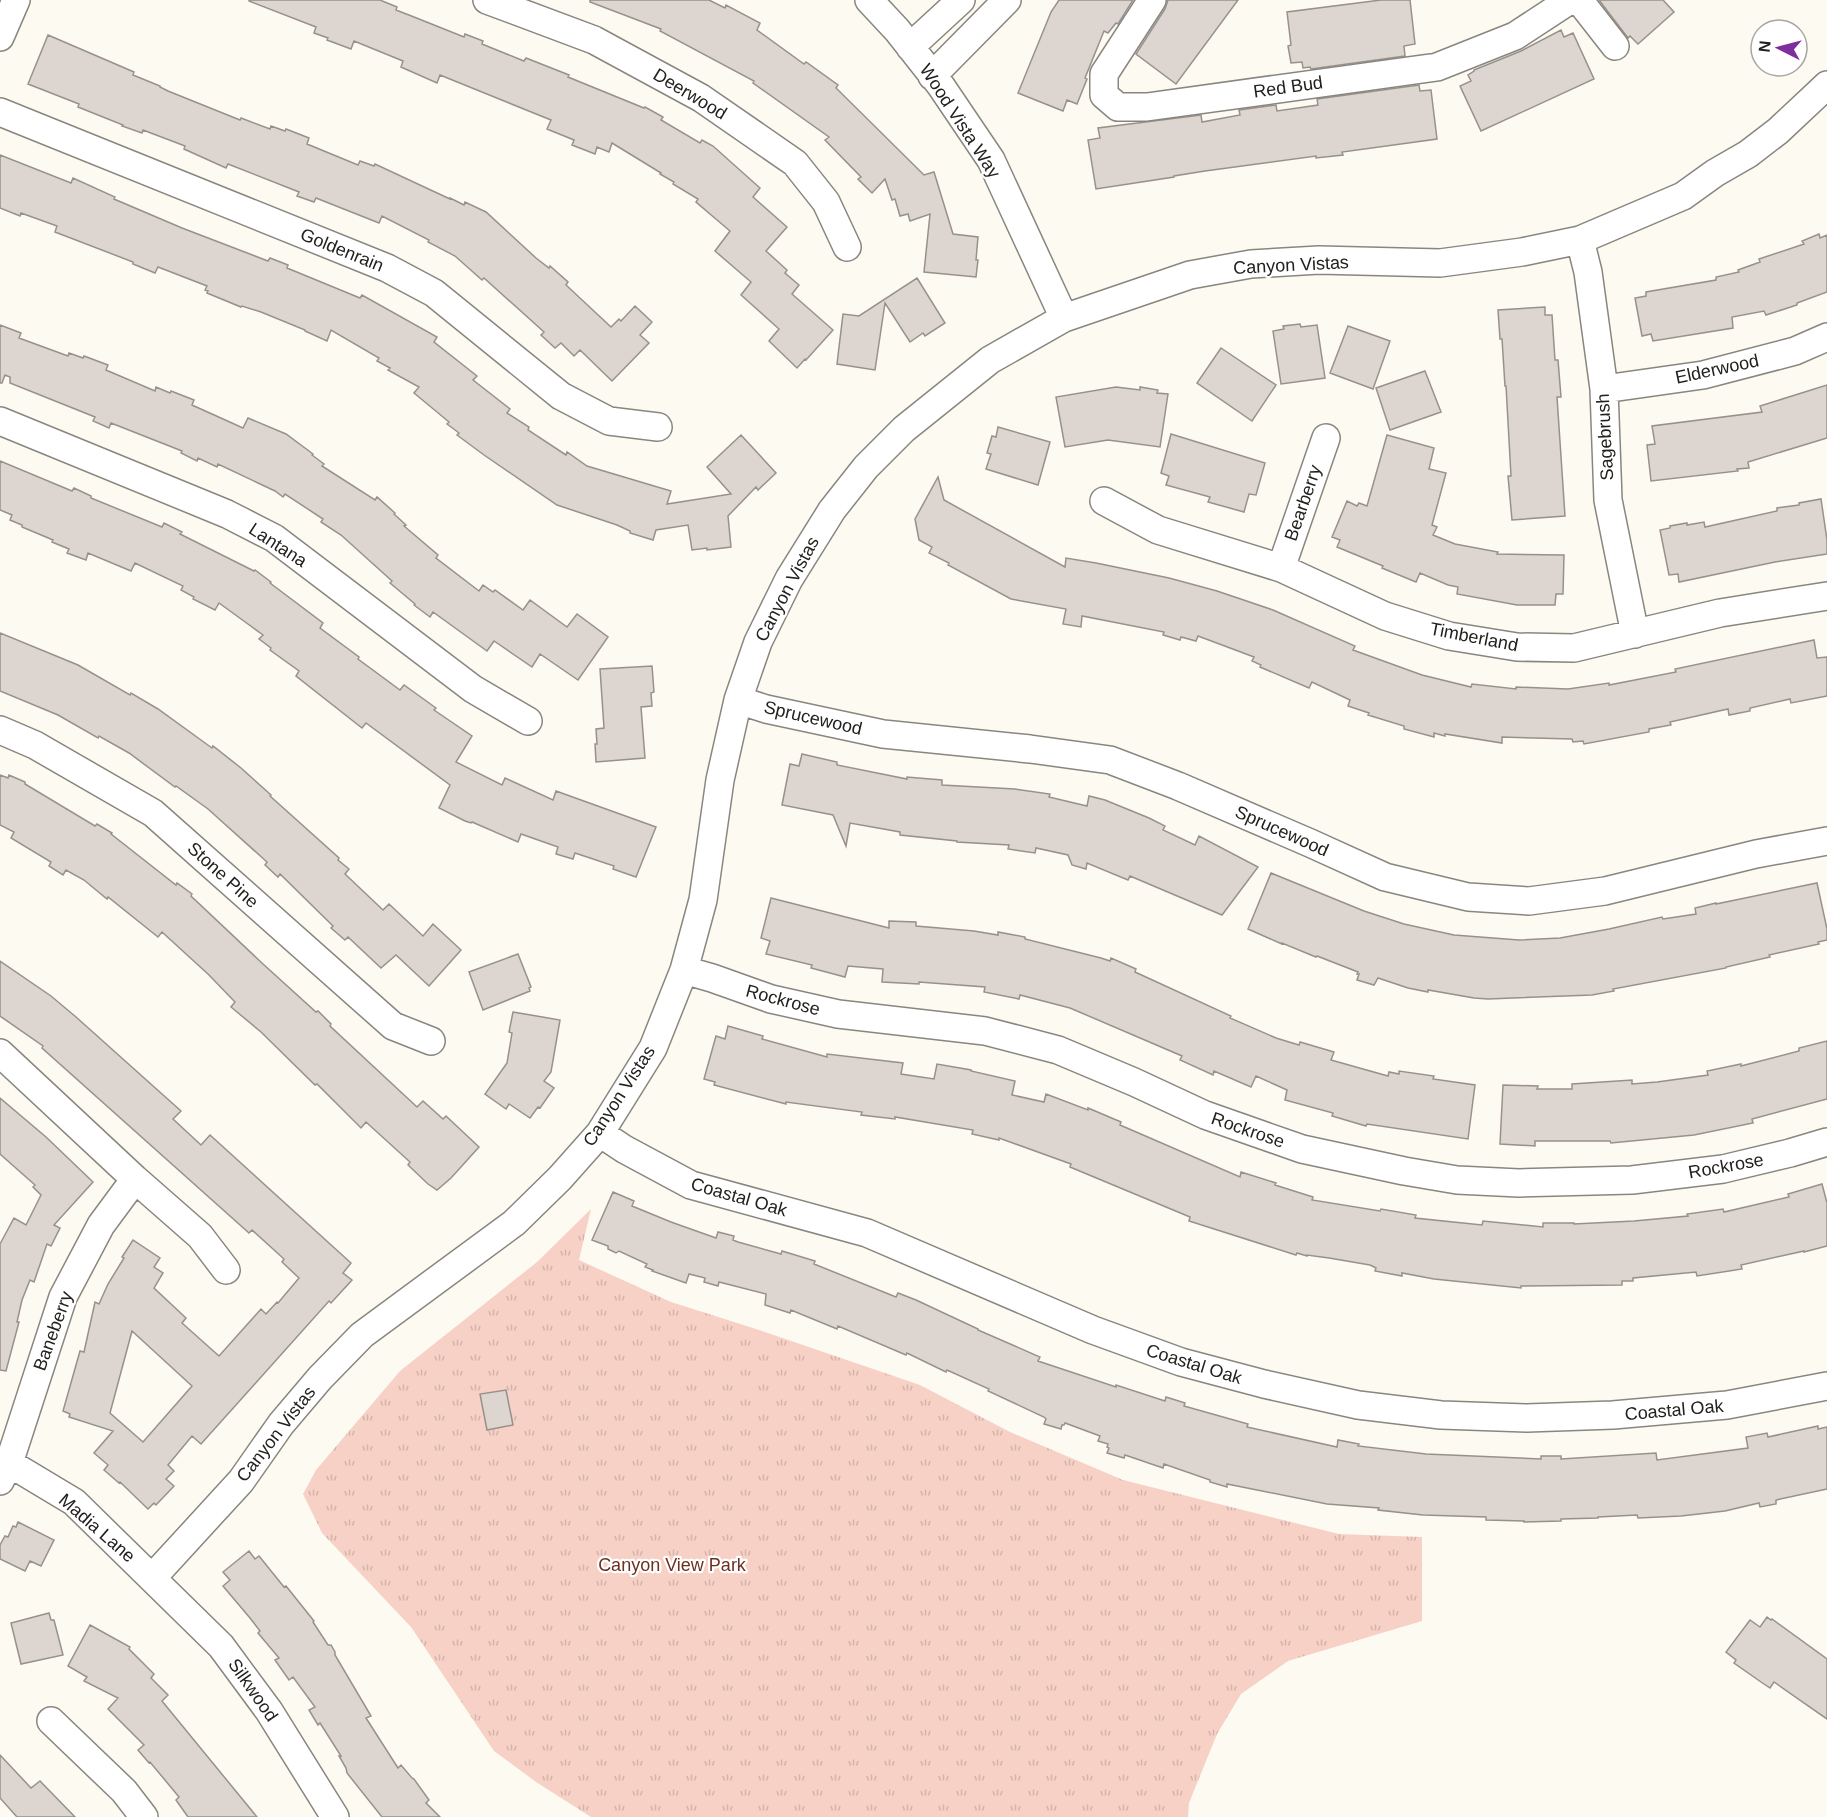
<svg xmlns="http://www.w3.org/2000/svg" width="1827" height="1817" font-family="Helvetica,sans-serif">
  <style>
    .park { fill: url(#park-tufts) }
    .building { fill: #ddd6d0; stroke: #98918b; stroke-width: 1.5; fill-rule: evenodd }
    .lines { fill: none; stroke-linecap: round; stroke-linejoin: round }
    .minor-casing { stroke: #89867f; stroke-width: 30 }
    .minor { stroke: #fff; stroke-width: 27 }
    .labels { text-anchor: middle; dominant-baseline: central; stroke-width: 4.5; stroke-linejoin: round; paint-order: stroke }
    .street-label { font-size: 18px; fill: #22211e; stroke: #fff }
    .park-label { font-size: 18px; fill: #6b3120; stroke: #fff }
  </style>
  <defs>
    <pattern id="park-tufts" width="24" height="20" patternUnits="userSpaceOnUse" patternTransform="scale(1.5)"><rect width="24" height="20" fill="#f7d1c6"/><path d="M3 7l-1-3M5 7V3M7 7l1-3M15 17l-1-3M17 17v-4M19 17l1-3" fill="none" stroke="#d3b3aa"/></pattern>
  </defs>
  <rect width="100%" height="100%" fill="#fdfaf2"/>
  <path class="park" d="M591 1209 579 1260 671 1302 753 1328 920 1385 1010 1432 1123 1480 1339 1534 1422 1537V1621L1288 1661 1241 1694 1217 1734 1189 1803 1188 1817H591L536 1782 494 1751 411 1627 322 1533 303 1494 316 1470 400 1371 537 1262Z"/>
  <path class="building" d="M249 0H380L397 7 396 10 414 17 464 37 465 34 483 41 482 44 524 61 526 58 569 75 568 77 644 108 645 107 663 117 661 120 700 143 702 140 713 146 760 188 753 197 787 227 766 251 787 270 785 273 799 285 792 294 833 330 806 360 805 359 797 368 769 341 779 329 741 295 751 282 715 251 730 231 696 202 698 199 673 184 674 182 660 174 661 173 612 143 609 152 597 147 595 154 572 145 574 140 547 129 551 120 440 75 437 83 401 67 403 61 354 41 351 49 327 40 328 38 314 33 316 27 249 1Z
    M590 0H709L725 8 726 5 760 23 757 30 804 64 806 62 838 85 836 88 924 175 934 172 953 234 978 237 976 260H978L976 277 924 272 930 214 910 221 908 214 900 216 895 199 892 200 885 179 872 193 858 179 861 177 825 140 829 137 753 83 754 81 660 31 661 29 590 2Z
    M1059 0H1133L1118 24 1116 23 1108 33 1104 31 1085 78 1087 79 1077 104 1067 100 1063 111 1018 93 1051 12Z
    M1168 0H1238L1176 84 1136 54 1165 9Z
    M1381 0H1410L1415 44 1404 46 1405 56 1311 69 1310 67 1303 68 1302 62 1291 63 1288 46 1291 45 1287 12Z
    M1599 0H1663L1674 12 1638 44 1630 36 1628 38Z
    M1561 30 1564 37 1573 33 1594 79 1481 131 1460 86 1471 81 1468 75 1474 71V70L1521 51Z
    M48 35 134 72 133 75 160 86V87L168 91 240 120 241 118 270 129 271 126 285 131 286 129 309 138 307 144 358 165 360 161 374 166 375 164 450 199V198L464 205 465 202 486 212 536 258 549 268 550 266 568 282 566 285 611 327 619 319 621 321 635 306 652 322 640 335 649 343 612 381 580 350 574 356 561 343 555 348 541 335 544 332 484 278 482 280 455 256 428 242 429 240 382 216 379 223 316 198 314 202 297 196 299 192 228 164 226 168 184 149 185 146 143 130 142 133 122 126 123 125 78 107 79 104 28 84Z
    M1419 85 1420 91 1431 90 1437 139 1342 152 1343 155 1316 158V156L1205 171 1174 176V177L1096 189 1088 140 1100 138 1098 128 1201 115 1202 122 1240 115 1239 110 1276 105 1277 111 1318 105 1317 99Z
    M0 155 71 183 73 178 115 197 114 199 182 228 268 261 270 258 288 265 287 268 360 298 362 295 437 337 434 342 477 376 473 380 510 409 507 413 529 427 528 430 566 455 567 452 587 466 671 491 667 504 731 494 707 467 741 435 776 473 758 490 756 487 728 516 731 547 707 550V548L692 550 688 525 656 530 653 540 630 533V531L617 525 557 505 484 455 457 435 459 433 447 424 449 422 414 393 419 387 388 370 390 368 377 361 379 358 331 330 327 341 305 331V330L261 312 242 306 241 307 207 293 208 291 205 290 207 286 158 267 155 273 133 264V262L55 232 57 226 21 213 20 216 0 208Z
    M1819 234 1820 238 1827 235V292L1797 303V305L1766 315 1764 311 1732 317 1733 328 1653 341 1651 334 1642 336 1635 298 1646 296V292L1716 280V277L1739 272 1738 270 1760 262 1759 259 1804 244 1802 241Z
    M917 278 945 323 925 336 923 333 910 342 885 303 875 370 837 364 843 314 859 316Z
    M1545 307V315H1552L1555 360H1558L1561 397H1557L1565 516 1512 520 1508 476H1511L1506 386H1505L1502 339H1500L1498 310Z
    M1300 324 1301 327 1317 325 1325 378 1281 384 1273 331 1284 329 1283 326Z
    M0 325 21 333 19 338 68 356 69 353 83 358 84 356 108 365 106 370 155 391 156 387 170 393 171 391 194 400 192 405 243 428 248 418 286 434 313 454 312 455 324 464 322 466 375 500 377 497 395 513 394 514 406 525 404 526 438 555 436 558 479 591 483 585 493 592 495 590 523 610 530 600 567 627 577 614 608 637 578 680 540 654 532 667 494 641 487 651 433 612 430 617 414 605 415 604 390 583 392 581 341 535 321 522 323 519 285 494 283 497 275 491 218 464 217 467 198 458 197 461 181 453 182 451 111 423 109 428 93 421 95 417 10 383V377L5 375 2 383H0Z
    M1348 326 1390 341 1373 389 1330 373Z
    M1221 348 1276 385 1252 421 1197 383Z
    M1425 371 1441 412 1390 430 1376 388Z
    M1827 385V438L1748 462 1749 468 1737 469 1738 471 1651 481 1647 445 1655 444 1652 426 1762 412 1760 406Z
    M1116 387 1140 390V387L1158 390 1157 393 1168 394 1160 447 1108 440 1065 447 1056 397Z
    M998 427 1050 442 1038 485 986 469 991 454 987 453 992 436 996 437Z
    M1171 434 1265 463 1256 495 1249 494 1244 512 1208 502 1210 497 1166 485 1169 476 1161 473Z
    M1387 435 1434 448 1429 469 1446 473 1432 525 1437 527 1433 535 1455 544 1498 552 1497 554 1564 555 1563 594H1556L1555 605H1517L1457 594 1458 587 1448 585 1420 573 1416 582 1382 568 1383 566 1337 547 1340 540 1332 537 1347 501 1357 506 1359 503 1367 506Z
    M0 461 72 491 74 488 91 496V498L162 527 164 523 182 532 180 534 254 571 255 570 271 582 270 583 323 623 320 628 359 657 358 659 400 690 404 685 436 708 434 710 472 736 456 762 502 785 505 778 553 800 556 791 656 827 636 877 613 869 614 866 575 853 573 859 556 854 558 847 521 834 518 842 472 822 471 823 465 821 439 808 450 785 366 723 362 728 296 676 299 671 270 650 271 648 259 639 263 635 219 603 215 610 193 599 194 597 181 590 183 586 135 563 131 571 88 553 86 560 67 553 69 549 52 542 53 540 22 527V525L10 520 12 515 0 510Z
    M938 477 944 500 1065 567 1066 558 1096 563 1169 578 1217 591 1273 610 1355 646 1353 650 1422 675 1471 687 1472 684 1516 689V687L1568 689 1609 683V685L1676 672 1675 669 1814 640 1817 658 1827 657V696L1791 703 1790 699 1750 708V711L1729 715 1728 709 1670 722 1671 725 1649 729V732L1584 744 1583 741 1573 742 1572 739 1502 737V743L1445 734V736L1434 733V737L1404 729V726L1368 715 1369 713 1348 706 1350 700 1312 682 1309 688 1260 667 1261 665 1252 661 1254 657 1198 636 1196 641 1181 637 1180 640 1163 635 1164 632 1082 616 1081 627 1063 624 1066 609 1011 599 948 565 949 563 929 553 932 547 919 540 915 519Z
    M1821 499 1827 540V554L1775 562 1679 582 1678 574 1669 575 1660 530 1670 528V526L1687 523V525L1704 522 1705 527 1777 511V508L1799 505V503Z
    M0 633 78 665 130 695 131 693 158 709 212 748 213 746 241 768 271 795 270 796 339 858 338 860 349 869 345 874 383 910 389 904 423 936 433 924 461 950 429 986 396 955 381 968 348 937 345 940 331 928 333 926 280 874 278 877 265 865 267 862 208 809 176 786 175 787 129 753 99 736 98 738 58 715 0 691Z
    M652 666 654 692 651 693 652 706 641 707 645 758 596 762 595 744H597L596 729 604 728 600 669Z
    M802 754 837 762V765L907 779V777L942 780V785L1015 789 1050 794 1049 797 1087 806 1089 796 1105 800 1149 818 1165 826 1163 830 1195 845 1199 836 1258 867 1222 915 1130 876 1128 880 1087 863 1086 869 1072 865 1068 855 1036 848 1035 853 1008 849 1009 845 957 842V841L900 835V832L850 823 846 846 833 815 782 805 790 764 799 766Z
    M0 775 8 778 9 775 25 782V784L95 826 97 824 112 833 111 834 176 885 177 883 192 894 191 896 263 964 316 1012 318 1011 331 1024 330 1026 417 1107 423 1101 443 1119 446 1116 479 1147 451 1178 437 1190 428 1184 408 1165 410 1162 366 1122 361 1128 317 1084 315 1085 261 1032 231 1007 235 1002 209 975 162 932 158 937 108 897 107 899 84 880 66 870 63 875 49 866 51 862 11 838 14 832 0 825Z
    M1271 873 1364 911 1404 924 1454 935 1519 940 1560 938 1609 929 1662 917 1663 919 1696 914 1695 908 1716 903V904L1817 883 1827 929V940L1818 942 1819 944 1769 955 1770 957 1726 967V968L1613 989 1614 991 1592 995 1488 999 1474 998 1428 990V992L1408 988 1378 978 1374 985 1357 980 1359 974H1357L1358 972 1317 956 1316 957 1282 943V944L1248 929Z
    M771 898 889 928V921L916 922V926L974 931 998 935V932L1025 937V939L1101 958 1110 961 1111 958 1136 969 1135 972 1231 1016 1230 1018 1276 1038 1299 1045 1300 1042 1334 1052 1331 1060 1388 1076 1389 1072 1399 1074V1071L1434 1076 1433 1079 1475 1085 1468 1139 1367 1124 1366 1126 1332 1116 1333 1113 1285 1100 1287 1090 1256 1076 1251 1087 1214 1071 1213 1075 1180 1060 1182 1056 1070 1008 1020 995 1019 999 984 992 985 987 919 982V984L882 982 883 969 848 966 845 977 811 968 812 965 766 954 770 941 761 938Z
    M518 954 531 987 529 988 530 991 483 1010 469 972Z
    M0 961 51 996 76 1017 181 1111 173 1119 201 1145 210 1135 351 1263 343 1273 352 1280 331 1303 329 1301 201 1444 192 1436 168 1465 174 1471 166 1479 174 1486 156 1505 154 1503 148 1509 120 1482 119 1483 104 1470 108 1465 94 1453 113 1431 69 1417 70 1414 63 1411 80 1351 84 1352 95 1302 99 1304 108 1284 124 1258 122 1257 133 1240 160 1258 154 1267 163 1273 154 1288 186 1318 182 1323 219 1356 261 1309 266 1314 277 1302 278 1303 299 1278 282 1262 284 1259 252 1230 249 1233 42 1048 43 1046 0 1016ZM132 1331 192 1386 143 1442 110 1413Z
    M513 1012 560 1020 551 1072 544 1081 554 1088 540 1108 538 1107 530 1118 509 1104 506 1109 485 1094 507 1063 512 1033 509 1032Z
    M728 1026 763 1036 762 1039 827 1057V1054L903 1063 901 1074 934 1079 937 1064 971 1070V1071L1015 1081 1012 1095 1044 1102 1046 1094 1088 1110V1108L1121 1122 1120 1125 1240 1177 1241 1172 1276 1183 1275 1185 1313 1197 1312 1200 1380 1211 1381 1209 1416 1215 1415 1218 1482 1225 1483 1221 1543 1227V1223H1574V1224L1634 1221 1688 1216 1687 1214 1723 1209 1724 1212 1789 1197 1788 1194 1822 1184 1827 1203V1246L1804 1252V1251L1741 1265 1742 1269 1697 1276 1696 1272 1633 1278V1281H1622V1285L1521 1286V1288L1434 1279 1402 1273V1276L1375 1271 1376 1268 1370 1265 1329 1258 1307 1255V1256L1297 1253 1296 1255 1189 1221 1190 1217 1070 1167 1071 1164 999 1138V1140L972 1134 973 1130 895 1117V1119L861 1115 862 1112 786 1102V1104L714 1085 715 1082 704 1079 716 1036 725 1039Z
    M1827 1041V1099L1752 1119 1753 1123 1694 1135 1611 1143 1610 1141H1535V1146L1500 1144 1503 1085 1538 1086 1537 1089H1572V1084L1632 1080V1084L1657 1082 1708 1075 1707 1071 1741 1064V1066L1799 1051V1048Z
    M0 1098 46 1137 93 1182 54 1225 60 1228 51 1246 47 1244 34 1282 30 1280 22 1300 17 1322H19L6 1371 0 1370V1244L14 1218 26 1225 41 1195 33 1187 35 1185 0 1154Z
    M613 1192 634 1201 632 1206 671 1222 716 1238 718 1232 734 1236 733 1240 738 1242 781 1254 782 1251 815 1261 814 1264 896 1297 898 1293 916 1300 978 1329V1330L1040 1357 1038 1361 1116 1387V1385L1165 1401 1166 1397 1185 1403 1184 1406 1248 1424 1247 1427 1337 1447 1338 1440 1359 1444 1358 1446 1426 1454 1541 1459V1456H1561V1459L1656 1453 1657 1460 1748 1448 1746 1437 1767 1433 1768 1437 1818 1426V1429L1827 1427V1489L1776 1500V1504L1760 1507 1759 1503 1725 1511 1681 1516 1638 1518 1637 1515 1598 1517V1518L1561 1519V1521L1524 1522V1521L1486 1520V1517L1423 1515 1378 1510 1379 1508 1327 1504 1227 1484V1487L1210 1482V1480L1164 1464 1163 1468 1125 1455 1124 1458 1107 1453 1109 1448 1107 1447 1108 1444 1098 1441 1100 1436 1065 1423 1064 1425H1062L1061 1429 1044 1424 1046 1419 1044 1417 988 1391 989 1389 947 1370 946 1372 907 1353 906 1355 838 1326 837 1329 791 1310 790 1313 765 1305 766 1294 719 1282 718 1286 704 1282 705 1278 689 1274 686 1283 652 1271 653 1270 645 1267 647 1264 619 1251 616 1253 608 1249V1246L592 1240Z
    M506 1390 513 1425 487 1430 480 1394Z
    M18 1522 54 1540 41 1566 30 1561 25 1571 0 1559V1545L5 1536 8 1537 13 1526 16 1527Z
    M249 1551 255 1559 259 1556 284 1587 286 1586 314 1621 313 1622 328 1645H331L335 1652V1655L371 1716 366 1718 398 1768 401 1765 412 1778 414 1779 429 1800 426 1803 440 1817H382L347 1773 346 1768 339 1756H341L320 1723 318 1725 309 1710 315 1707 293 1677 289 1680 275 1660 279 1658 258 1633 260 1631 250 1618 223 1586 230 1580 223 1572Z
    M49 1613 51 1620H54L63 1655 21 1664 11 1623Z
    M1767 1617 1771 1620 1772 1619 1827 1659V1719L1774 1682 1770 1688 1761 1682 1734 1663 1736 1660 1726 1652 1750 1620 1760 1627Z
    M90 1625 130 1647 129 1649 154 1674 151 1678 168 1695 162 1701 257 1817H188L176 1800 179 1797 150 1762 149 1763 138 1750 144 1745 108 1709 118 1698 84 1681 87 1677 68 1666Z
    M0 1755 31 1788 40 1781 75 1817H17L0 1798Z"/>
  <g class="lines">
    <g class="minor-casing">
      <path id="minor" d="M487 0 594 40 701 98 795 163 826 202 847 247
        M869 0 897 30 941 86 991 160 1064 318
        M1152 0 1104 74V95L1118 107H1147L1437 67 1515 36 1570 0
        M1579 0 1615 46
        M0 37 16 0
        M910 47 961 0
        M932 76 1007 0
        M0 112 387 268 434 293 561 396 609 421 658 427
        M1580 240 1588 272 1604 389 1608 500 1635 634
        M1604 389 1703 375 1795 351 1827 337
        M0 421 227 514 274 538 473 689 528 721
        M1104 501 1158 530 1281 568 1385 616 1449 636 1517 647 1574 648 1720 613 1827 596
        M1281 568 1326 438
        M738 700 766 709 883 734 1030 749 1110 760 1178 786 1310 843 1385 877 1468 897 1529 901 1605 891 1756 854 1827 841
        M0 730 35 745 153 813 393 1026 431 1041
        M684 970 712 978 771 999 838 1014 985 1031 1058 1050 1134 1082 1205 1115 1302 1149 1404 1171 1457 1180 1519 1183 1632 1180 1723 1169 1790 1153 1827 1142
        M0 1053 135 1179 200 1236 226 1270
        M600 1133 624 1149 691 1185 867 1233 1093 1330 1181 1362 1264 1384 1358 1405 1441 1415 1527 1418 1613 1415 1727 1405 1827 1386
        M9 1463 74 1502 221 1646 269 1711 335 1817
        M0 1481 9 1463 63 1297 101 1225 135 1179
        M152 1578 241 1481 281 1424 320 1378 362 1335 514 1223 560 1178 600 1133 653 1048 684 970 703 900 720 780 738 700 758 642 789 579 832 510 866 467 904 429 990 360 1064 318 1190 275 1251 264 1319 260 1440 263 1522 252 1580 240 1683 196 1715 173 1748 154 1778 131 1827 85
        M51 1721 124 1791 144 1817"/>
    </g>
    <use href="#minor" class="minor"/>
  </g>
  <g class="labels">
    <g class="street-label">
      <text transform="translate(1288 87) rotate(-8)">Red Bud</text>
      <text transform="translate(690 94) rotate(31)">Deerwood</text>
      <text transform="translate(960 121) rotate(57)">Wood Vista Way</text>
      <text transform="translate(342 250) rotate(22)">Goldenrain</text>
      <text transform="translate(1291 265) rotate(-3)">Canyon Vistas</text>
      <text transform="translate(1717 369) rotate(-12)">Elderwood</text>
      <text transform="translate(1605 437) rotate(-93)">Sagebrush</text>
      <text transform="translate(1303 503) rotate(-71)">Bearberry</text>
      <text transform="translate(278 545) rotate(33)">Lantana</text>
      <text transform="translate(787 589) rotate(-62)">Canyon Vistas</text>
      <text transform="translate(1474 637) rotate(11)">Timberland</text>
      <text transform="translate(813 718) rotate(13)">Sprucewood</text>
      <text transform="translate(1282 831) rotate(24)">Sprucewood</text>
      <text transform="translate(223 875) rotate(42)">Stone Pine</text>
      <text transform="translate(783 1000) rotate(15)">Rockrose</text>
      <text transform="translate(619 1096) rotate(-57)">Canyon Vistas</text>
      <text transform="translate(1248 1130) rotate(19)">Rockrose</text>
      <text transform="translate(1726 1166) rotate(-10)">Rockrose</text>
      <text transform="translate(739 1197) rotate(16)">Coastal Oak</text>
      <text transform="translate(53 1331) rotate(-70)">Baneberry</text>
      <text transform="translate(1194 1364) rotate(17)">Coastal Oak</text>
      <text transform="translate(1674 1410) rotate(-5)">Coastal Oak</text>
      <text transform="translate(276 1434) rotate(-52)">Canyon Vistas</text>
      <text transform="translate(97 1528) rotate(41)">Madia Lane</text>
      <text transform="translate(253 1690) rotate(55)">Silkwood</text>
    </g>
    <g class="park-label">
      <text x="672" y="1565">Canyon View Park</text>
    </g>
  </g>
  <g transform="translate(1779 48) rotate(276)"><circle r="28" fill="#ffffff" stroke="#a7a6a5" stroke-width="1.5"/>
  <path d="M0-4.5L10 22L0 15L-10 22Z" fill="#7f2e9e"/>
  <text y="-9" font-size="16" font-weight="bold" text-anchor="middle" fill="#22211e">N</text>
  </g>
</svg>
